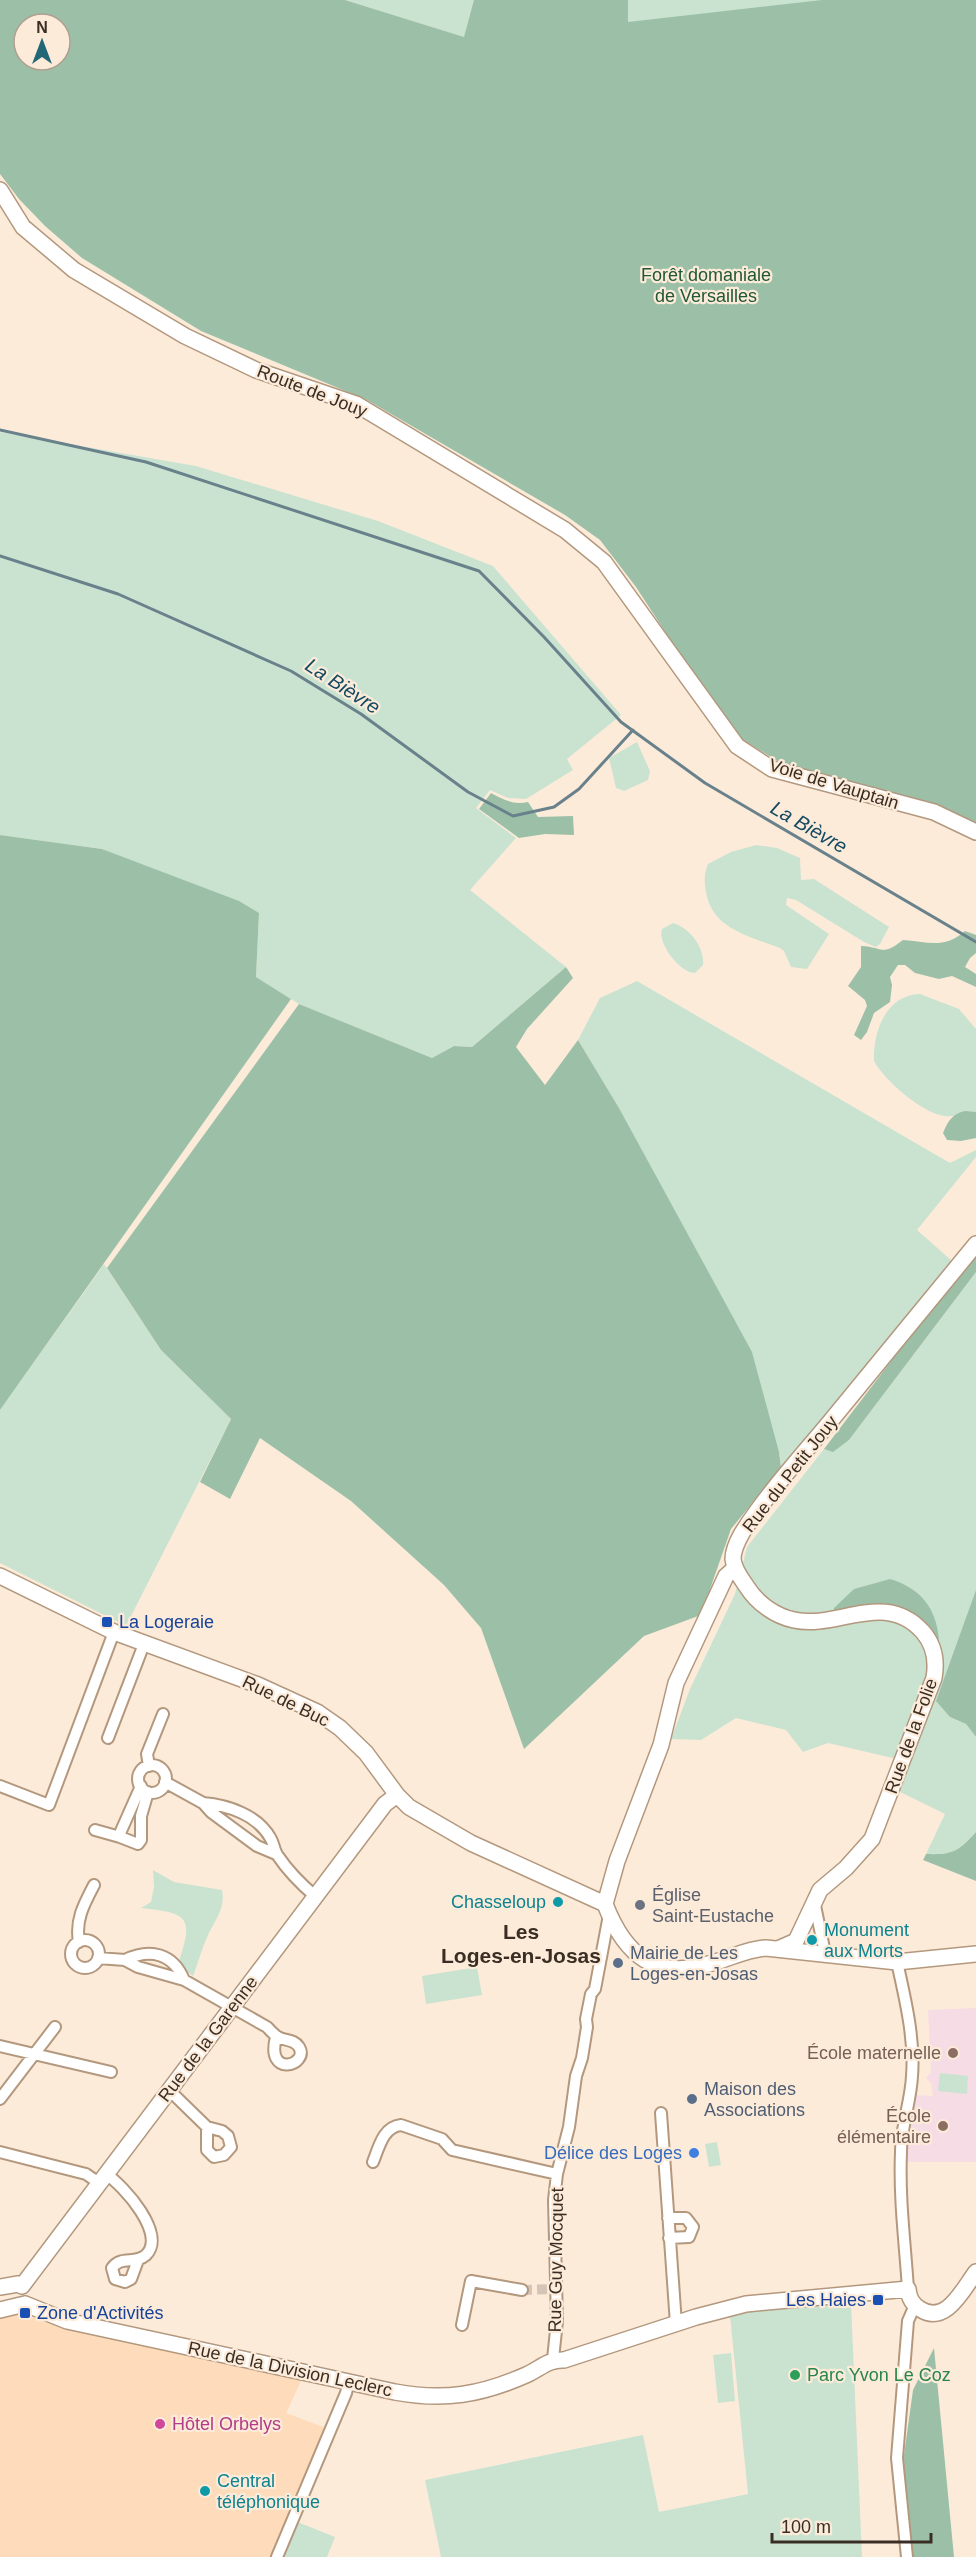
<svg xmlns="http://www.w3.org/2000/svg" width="976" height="2557" font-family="Arial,sans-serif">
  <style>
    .built { fill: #fedbba }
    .education { fill: #f6dce4 }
    .green { fill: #cae3d1 }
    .forest { fill: #9cc0a7; fill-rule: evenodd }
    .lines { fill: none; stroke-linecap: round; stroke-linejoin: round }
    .stream { stroke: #68818b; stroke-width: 3 }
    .street-tunnel { stroke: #d6c5b6; stroke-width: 10; stroke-dasharray: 10 5; stroke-linecap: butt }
    .street-casing { stroke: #b3987e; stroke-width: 14 }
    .secondary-casing { stroke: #b3987e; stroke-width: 18 }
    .street { stroke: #fff; stroke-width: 10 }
    .secondary { stroke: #fff; stroke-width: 15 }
    .transit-dot { fill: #1a4fb4; stroke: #fdebda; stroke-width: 2 }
    .culture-dot { fill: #0f9aa8; stroke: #fdebda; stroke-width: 2 }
    .worship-dot { fill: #6b7280; stroke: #fdebda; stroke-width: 2 }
    .service-dot { fill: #5c6f8a; stroke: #fdebda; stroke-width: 2 }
    .education-dot { fill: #8d6e63; stroke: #fdebda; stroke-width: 2 }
    .shop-dot { fill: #3f7fe0; stroke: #fdebda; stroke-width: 2 }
    .leisure-dot { fill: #2e9e5b; stroke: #fdebda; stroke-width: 2 }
    .hotel-dot { fill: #d1479c; stroke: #fdebda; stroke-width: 2 }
    .labels { text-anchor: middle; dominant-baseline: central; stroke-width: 4.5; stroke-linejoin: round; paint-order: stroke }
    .park-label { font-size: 18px; fill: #1e5836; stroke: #fdebda }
    .street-label { font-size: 18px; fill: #3a2e24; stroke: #fdebda }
    .transit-label { font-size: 18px; fill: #164399; stroke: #fdebda; text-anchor: start }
    .worship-label { font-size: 18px; fill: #5b616d; stroke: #fdebda; text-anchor: start }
    .culture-label { font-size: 18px; fill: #0d838f; stroke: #fdebda; text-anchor: start }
    .service-label { font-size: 18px; fill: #4e5e75; stroke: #fdebda; text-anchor: start }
    .education-label { font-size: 18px; fill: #785e54; stroke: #fdebda; text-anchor: end }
    .shop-label { font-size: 18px; fill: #366cbe; stroke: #fdebda; text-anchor: end }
    .leisure-label { font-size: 18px; fill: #27864d; stroke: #fdebda; text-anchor: start }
    .hotel-label { font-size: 18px; fill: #b23c85; stroke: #fdebda; text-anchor: start }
    .water-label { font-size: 20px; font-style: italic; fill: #154b61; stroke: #fdebda }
    .quarter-label { font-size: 21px; font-weight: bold; fill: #3a2e24; stroke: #fdebda }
  </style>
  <rect width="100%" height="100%" fill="#fdebda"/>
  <path class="built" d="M16 2314 302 2379 286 2413 323 2427 332 2433 281 2557H0V2319Z"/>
  <path class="education" d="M976 2008V2162H906L914 2095 933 2096 931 2083 926 2078 931 2072 928 2010Z"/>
  <path class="green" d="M345 0H976V13L537 60Z
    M0 432 196 466 378 521 493 566 621 715 567 759 573 770 526 799 508 798 490 790 476 808 516 838 470 890 566 967 472 1047 454 1046 432 1058 299 1004 256 977 259 914 102 849 0 835Z
    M637 742 650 771 648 780 624 791 616 788 609 758Z
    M756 845 777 848 800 858 801 880 814 879 889 927 880 944 876 947 864 942 796 900 787 898 786 905 829 934 807 969 791 967 784 951 780 948C749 936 712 929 706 892 704 881 704 874 708 864L731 852Z
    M673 923C690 928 705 948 703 965L695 973C680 973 657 943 662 929Z
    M637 981 950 1163 976 1150V1157L917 1230 952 1261 781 1468 779 1452 670 1204 619 1108 578 1040 600 998Z
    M920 994 959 1009 976 1029V1112C963 1111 953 1118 944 1116 922 1113 884 1080 874 1061 873 1031 886 995 920 994Z
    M104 1264 161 1350 231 1419 126 1626 0 1563V1410Z
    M976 1272V1590L960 1639 950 1717 966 1724 976 1737V1832C958 1852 952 1855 926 1854L945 1814 898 1791 897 1759 828 1743 803 1752 786 1730 736 1718 701 1740 671 1739 690 1689 735 1594 747 1547 824 1449 833 1451 849 1440Z
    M153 1870 174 1882 222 1890C226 1908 215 1920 208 1935 202 1948 198 1963 193 1976L178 1964C194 1917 189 1913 141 1908L151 1902 154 1887Z
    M477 1967 482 1995 426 2004 422 1976Z
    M940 2073 968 2076 967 2094 938 2091Z
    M717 2142 721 2165 709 2167 705 2144Z
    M851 2302 862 2557H441L425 2480 643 2435 659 2512 748 2494 730 2316 766 2307Z
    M731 2353 735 2401 718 2403 713 2355Z
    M295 2521 335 2537 327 2557H281Z"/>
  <path class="forest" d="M0 0H345L464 37 474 0H628V22L822 0H976V824L941 808 782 764 740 738 712 704 636 587 600 540 565 515 367 400 201 331 82 258 45 226 19 199 0 174ZM24 24H60V60H24Z
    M491 793C504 800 513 805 528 802L538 817 573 816 574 835 545 834 519 838 479 809Z
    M0 835 102 849 239 901 259 913 256 977 291 999 0 1410Z
    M965 931 976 935V953L970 958 965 967 976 974V987L952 976 939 979 915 973 905 965H898L890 977 892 985 890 1002 874 1013 867 1032 861 1040 854 1035 867 1006 865 1000 848 986 861 967V946C884 947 881 957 903 940 928 942 945 949 965 931Z
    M566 967 573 978 527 1029 516 1047 545 1085 578 1040 619 1108 752 1352 779 1452 781 1468 731 1529 701 1615 644 1636 524 1749 481 1628 444 1585 351 1501 260 1438 230 1499 200 1482 231 1419 161 1350 107 1268 299 1004 432 1058 454 1046 472 1047Z
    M965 1111 976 1112V1138L961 1141 947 1140 943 1133C948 1121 952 1114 965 1111Z
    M976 1250V1272L849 1440 833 1452 824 1449Z
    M890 1579C920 1588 936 1607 939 1639L934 1643 912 1617 834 1615V1608L854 1589Z
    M976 1590V1737L966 1724 950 1717 936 1701Z
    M976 1832V1881L923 1860 926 1854C952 1855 958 1852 976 1832Z
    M934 2348 954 2557H906L904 2455 913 2390Z"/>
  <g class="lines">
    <path class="stream" d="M0 430 146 462 479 571 544 637 621 722 705 783 976 942
      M0 556 118 594 291 671 361 714 468 792 513 816 554 807 579 789 633 730"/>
    <path class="street-tunnel" d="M522 2290 556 2289"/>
    <g class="street-casing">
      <path id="street" d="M108 1738 144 1644
        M138 1779a14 14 0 1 1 28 0a14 14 0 1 1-28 0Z
        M149 1766 147 1754 163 1714
        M165 1782 203 1803 211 1812 257 1846 276 1854
        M0 1786 49 1805 114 1632
        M141 1786 121 1831 120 1837 138 1844 141 1840V1816L148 1792
        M203 1803C228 1805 258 1815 271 1839 274 1844 274 1851 278 1856 288 1871 302 1885 316 1897
        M95 1830 120 1837
        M814 1901 825 1953
        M71 1954a14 14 0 1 1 28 0a14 14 0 1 1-28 0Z
        M79 1942C75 1920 84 1904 94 1885
        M98 1958 125 1960 138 1967 184 1980 267 2027C270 2030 274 2035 278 2037 285 2041 294 2039 299 2047 310 2065 265 2079 276 2037
        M125 1960C150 1948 173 1953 184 1980
        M897 1962C905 1998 915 2039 912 2076 911 2101 901 2126 901 2152 899 2198 905 2243 908 2289
        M0 2046 111 2072
        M169 2090 207 2127 222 2131 228 2136 231 2147 224 2155 214 2157 207 2150V2127
        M0 2099 55 2027
        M661 2113 676 2324
        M0 2152 86 2174 99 2183
        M373 2162C379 2147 383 2127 401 2125L442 2139 452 2150 557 2174
        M106 2174C124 2186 167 2234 146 2255 135 2265 121 2255 112 2268L115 2279 125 2282 131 2279 138 2260
        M668 2218H686L693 2227 689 2237 669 2238
        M462 2325 471 2281 522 2290
        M553 2359 557 2321 554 2200 557 2174 569 2127 576 2076 582 2058 587 2027 586 2019 591 1994 595 1989 609 1915
        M277 2557 346 2393 349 2381
        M907 2557 897 2458 908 2321 915 2305"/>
    </g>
    <g class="secondary-casing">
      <path id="secondary" d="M0 190 23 227 74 270 185 336 256 370 356 404 565 530 604 562 737 746 772 769 934 812 976 832
        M0 1576 114 1632 258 1685 317 1712 340 1728 366 1753 397 1795 409 1807 471 1843 605 1904
        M605 1904C625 1956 656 1981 712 1963 731 1958 747 1949 766 1948L897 1962 976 1954
        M605 1904 617 1861 661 1745 676 1683 726 1576 735 1568
        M780 1948 796 1941 820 1890 846 1868 872 1839 934 1678C937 1661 935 1646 923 1632 885 1589 837 1630 794 1620 775 1616 757 1603 747 1587 741 1578 734 1570 733 1559 733 1550 738 1540 742 1533 767 1494 799 1459 829 1423 878 1363 927 1304 976 1244
        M22 2286 385 1804 397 1795
        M0 2287 18 2284 22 2286
        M25 2304 67 2321 395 2392C444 2401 481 2395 526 2375 540 2369 548 2359 564 2360L696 2317 746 2304 908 2289C909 2298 912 2304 920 2309 946 2326 963 2289 976 2272
        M0 2310 25 2304"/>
    </g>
    <use href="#street" class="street"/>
    <use href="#secondary" class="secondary"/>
  </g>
  <g class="transit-dot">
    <rect x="101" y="1616" width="12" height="12" rx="3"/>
    <rect x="872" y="2294" width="12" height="12" rx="3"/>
    <rect x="19" y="2307" width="12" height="12" rx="3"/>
  </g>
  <g class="culture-dot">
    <circle cx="558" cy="1902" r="6"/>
    <circle cx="812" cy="1940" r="6"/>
    <circle cx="205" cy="2491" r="6"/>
  </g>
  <circle class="worship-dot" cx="640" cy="1905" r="6"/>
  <g class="service-dot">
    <circle cx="618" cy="1963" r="6"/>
    <circle cx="692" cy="2099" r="6"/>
  </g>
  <g class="education-dot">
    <circle cx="953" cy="2053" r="6"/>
    <circle cx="943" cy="2126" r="6"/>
  </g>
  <circle class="shop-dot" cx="694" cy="2153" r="6"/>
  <circle class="leisure-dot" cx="795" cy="2375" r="6"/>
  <circle class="hotel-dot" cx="160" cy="2424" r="6"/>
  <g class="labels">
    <g class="park-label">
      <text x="706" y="275">Forêt domaniale<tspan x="706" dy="21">de Versailles</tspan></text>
    </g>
    <g class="street-label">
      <text transform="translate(312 391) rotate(21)">Route de Jouy</text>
      <text transform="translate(834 784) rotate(17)">Voie de Vauptain</text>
      <text transform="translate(790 1474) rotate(-52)">Rue du Petit Jouy</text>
      <text transform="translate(286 1701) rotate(26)">Rue de Buc</text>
      <text transform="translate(911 1736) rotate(-70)">Rue de la Folie</text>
      <text transform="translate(208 2039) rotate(-53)">Rue de la Garenne</text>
      <text transform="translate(556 2260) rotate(-89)">Rue Guy Mocquet</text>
      <text transform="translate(290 2369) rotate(12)">Rue de la Division Leclerc</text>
    </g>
    <g class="transit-label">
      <text x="119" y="1622">La Logeraie</text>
      <text x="866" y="2300" text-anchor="end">Les Haies</text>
      <text x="37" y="2313">Zone d'Activités</text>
    </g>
    <g class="worship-label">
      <text x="652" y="1895">Église<tspan x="652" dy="21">Saint-Eustache</tspan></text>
    </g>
    <g class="culture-label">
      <text x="546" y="1902" text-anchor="end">Chasseloup</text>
      <text x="824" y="1930">Monument<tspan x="824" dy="21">aux Morts</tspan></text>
      <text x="217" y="2481">Central<tspan x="217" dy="21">téléphonique</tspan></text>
    </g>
    <g class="service-label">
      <text x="630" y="1953">Mairie de Les<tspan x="630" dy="21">Loges-en-Josas</tspan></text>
      <text x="704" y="2089">Maison des<tspan x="704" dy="21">Associations</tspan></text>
    </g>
    <g class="education-label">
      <text x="941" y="2053">École maternelle</text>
      <text x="931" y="2116">École<tspan x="931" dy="21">élémentaire</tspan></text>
    </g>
    <g class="shop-label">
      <text x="682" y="2153">Délice des Loges</text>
    </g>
    <g class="leisure-label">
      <text x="807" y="2375">Parc Yvon Le Coz</text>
    </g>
    <g class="hotel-label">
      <text x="172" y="2424">Hôtel Orbelys</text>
    </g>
    <g class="water-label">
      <text transform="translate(343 686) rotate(33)">La Bièvre</text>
      <text transform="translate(809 827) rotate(30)">La Bièvre</text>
    </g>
    <g class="quarter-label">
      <text x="521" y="1931">Les<tspan x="521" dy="24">Loges-en-Josas</tspan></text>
    </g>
  </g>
  <g transform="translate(42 42)"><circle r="28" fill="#fdebda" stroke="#af9f91" stroke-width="1.5"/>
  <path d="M0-4.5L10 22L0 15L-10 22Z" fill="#216777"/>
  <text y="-9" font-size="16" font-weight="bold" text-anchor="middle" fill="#3a2e24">N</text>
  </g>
  <path d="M772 2533v9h159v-9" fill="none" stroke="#3a2e24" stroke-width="3"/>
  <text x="781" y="2533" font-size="18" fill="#3a2e24" stroke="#fdebda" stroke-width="4.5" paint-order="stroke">100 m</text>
</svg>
